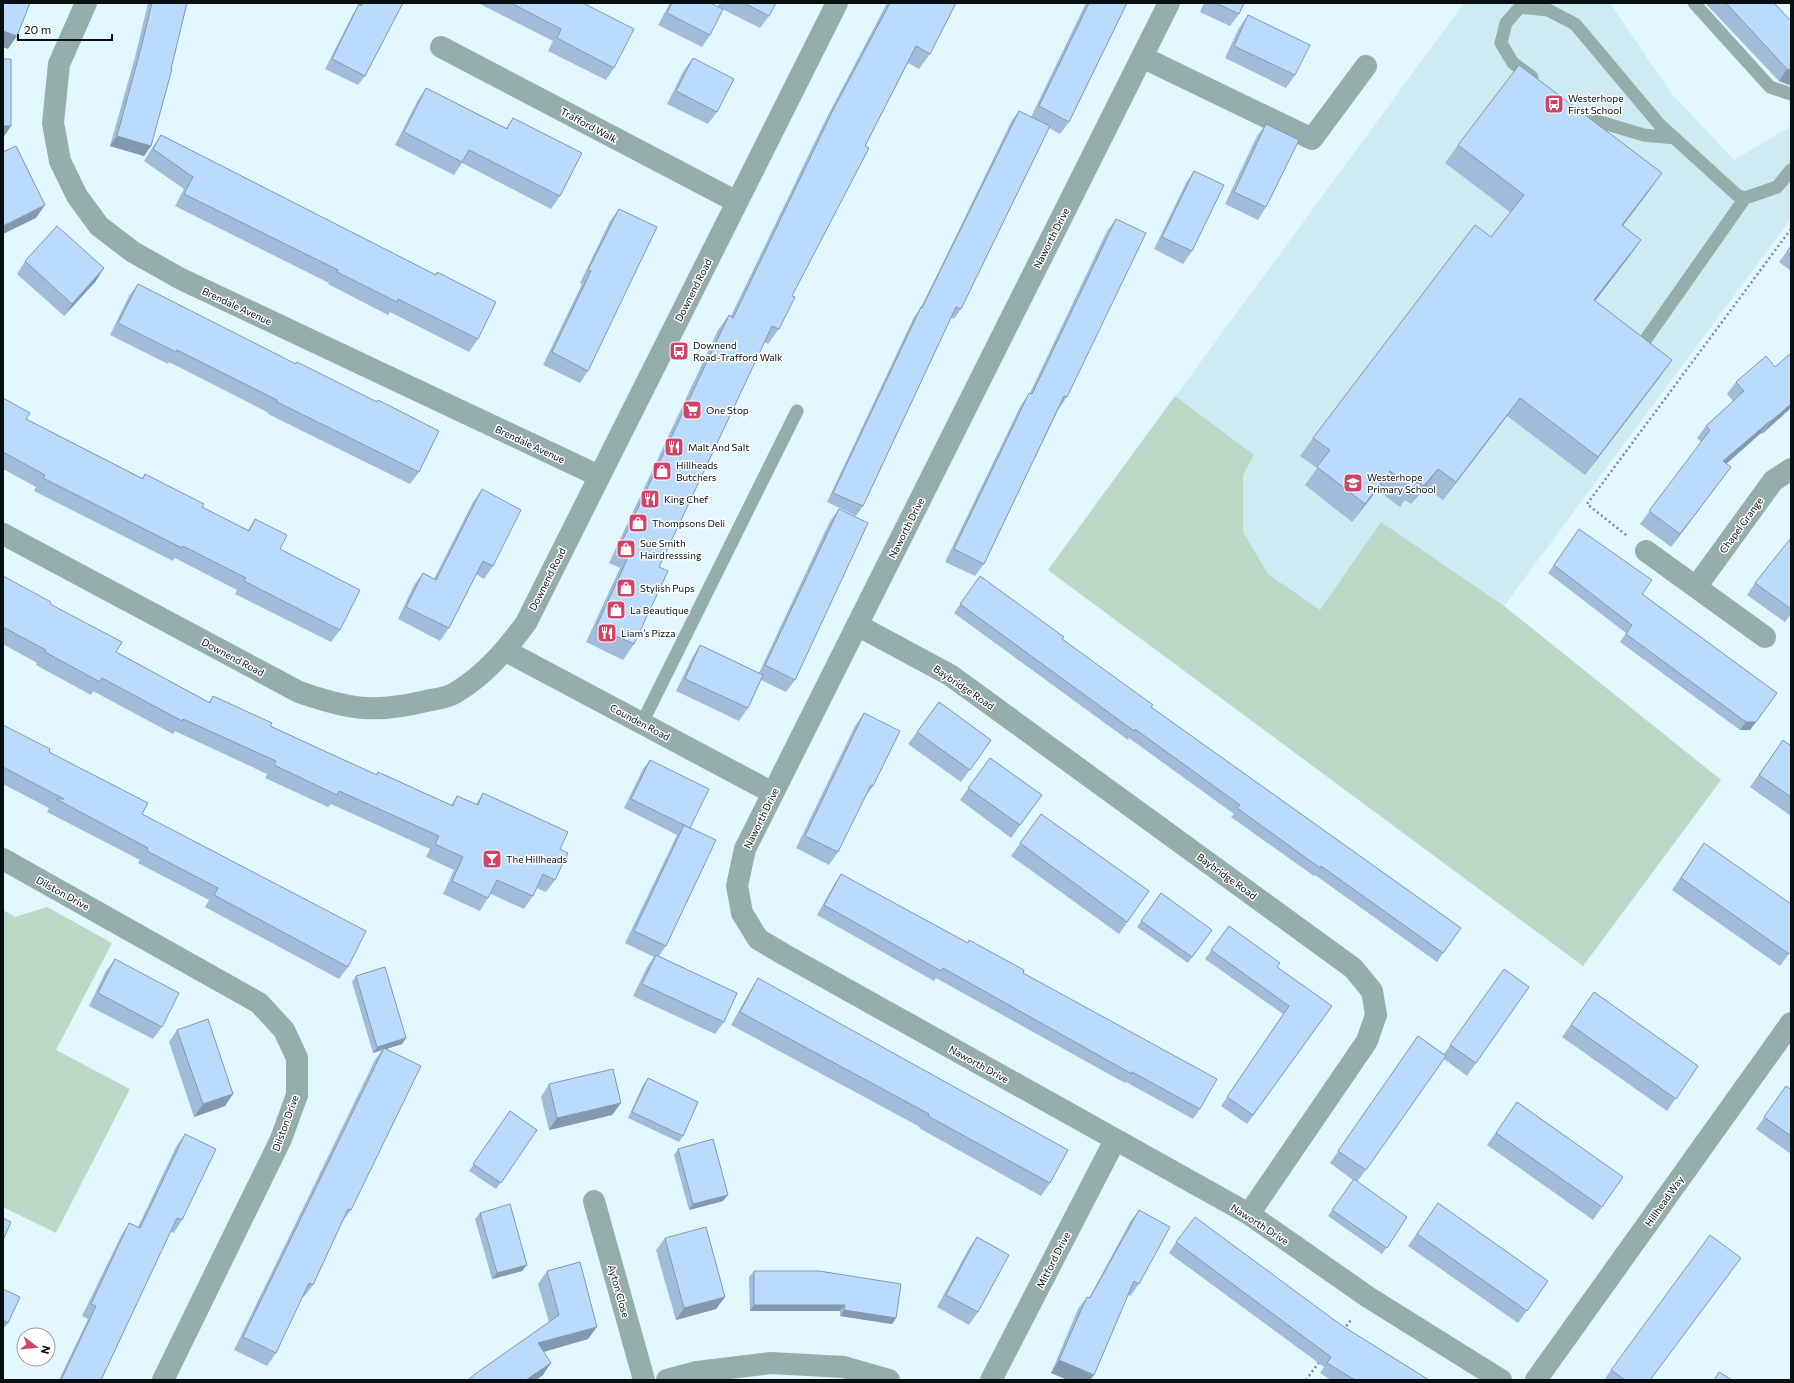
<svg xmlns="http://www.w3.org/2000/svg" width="1794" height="1383" font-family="Commissioner,sans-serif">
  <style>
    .built { fill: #ceebf3 }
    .green { fill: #bcd8c7 }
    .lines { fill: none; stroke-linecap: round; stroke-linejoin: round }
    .path { stroke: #7f8d92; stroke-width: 2.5; stroke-dasharray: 2 3; stroke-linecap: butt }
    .service { stroke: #96aeab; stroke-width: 13 }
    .minor { stroke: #96aeab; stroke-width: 22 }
    .wall { fill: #a0bcd9 }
    .shaded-wall { fill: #8299b0 }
    .building { fill: #badbfc; stroke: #8299b0 }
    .labels { text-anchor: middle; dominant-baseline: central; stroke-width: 3; stroke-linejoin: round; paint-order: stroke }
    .poi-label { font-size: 10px; fill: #080f11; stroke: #fff; text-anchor: start }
    .street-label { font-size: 10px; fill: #080f11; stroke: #fff }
  </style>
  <rect width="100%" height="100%" fill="#e2f6fd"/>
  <path class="built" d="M1464 3H1610L1671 93 1734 160 1791 126V219L1504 606 1721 780 1583 966 1048 570Z"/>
  <path class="green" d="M1175 396 1254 455 1243 475V532L1268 574 1320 610 1381 522 1504 606 1721 780 1583 966 1048 570Z
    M47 907 112 943 56 1050 130 1089 56 1233 3 1207V910L15 917Z"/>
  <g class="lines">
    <path class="path" d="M1626 535 1587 504 1791 229
      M1343 1330 1351 1320
      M1306 1380 1320 1361"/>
    <path class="service" d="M1694 3 1770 87 1791 94
      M1532 77 1513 63 1501 43 1506 23 1520 7 1548 10 1575 24 1659 124 1737 195 1745 198 1777 187 1791 170
      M1577 113 1583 117 1644 135 1675 138
      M1646 339 1745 198
      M642 723 797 411"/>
    <path class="minor" d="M86 3 59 64 53 123 60 161 77 196 99 226 133 252 181 279 599 476
      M1169 3 745 849 737 886 742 913 758 939 785 955 1249 1214 1368 1297 1501 1380
      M441 47 737 202
      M1142 57 1312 139 1366 66
      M3 534 299 692C348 709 374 714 426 701 435 699 447 698 455 693 485 675 506 650 526 623L837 3
      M1646 551 1765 637
      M1696 587 1773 481 1791 469
      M857 625 950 675 1353 968 1372 991 1376 1015 1367 1041 1249 1214
      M506 651 773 793
      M3 859 259 1003 284 1030 297 1058V1095L281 1139 163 1380
      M594 1201 644 1380
      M667 1380 697 1372 771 1363 844 1367 889 1380
      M991 1380 1115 1140
      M1536 1380 1791 1023"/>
  </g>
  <path class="wall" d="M148 3H187L151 146 144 156 110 146 135 57Z
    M361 3H403L365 76 358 85 325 69 353 14Z
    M478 3H583L614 68 606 80 548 51 553 41Z
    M670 3H710V35L702 47 658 25Z
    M719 3H776L769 16 760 28 718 7Z
    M887 3H956L930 54 919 69 908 63 865 146 792 296 779 329 768 344 764 342 659 567 634 644 623 660 586 642 620 568 609 563 718 330 729 315 731 316 824 123Z
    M1086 3H1127L1069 122 1060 134 1049 128 961 309 954 319 951 317 863 506 856 516 827 502 914 317 920 309 938 273 1012 120 1019 111 1031 117Z
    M1204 3H1244L1239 14 1230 26 1200 12Z
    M1705 3H1774L1791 21V83L1789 85 1779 81Z
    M1248 15 1295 75 1286 88 1225 58 1239 28Z
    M693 58 717 112 708 124 667 104 684 70Z
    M426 88 506 128 513 118 560 196 551 209 462 163 454 175 395 145 418 100Z
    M1266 124V207L1258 220 1225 204 1257 136Z
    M161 135 435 275 437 272 478 339 469 352 390 312 388 315 328 284 329 283 175 206 184 189 144 161 152 148Z
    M1458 145 1649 191 1622 226 1641 240 1628 258 1595 301 1672 360 1659 378 1585 475 1507 416 1443 500 1425 487 1411 504 1405 500 1400 507 1377 490 1352 522 1305 485 1317 468 1300 456 1313 438 1491 237 1510 212 1445 163Z
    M1194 171 1192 251 1183 264 1154 249 1186 183Z
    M619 209 588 371 580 383 543 365 582 284 580 283 610 221Z
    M1116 219 1067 397 1058 410 984 564 975 576 945 562 1021 405 1030 393 1107 231Z
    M1791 246V271L1779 262Z
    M25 261 96 281 64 316 17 274Z
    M138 284 419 472 410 484 268 414 269 413 169 362 168 364 110 335 129 296Z
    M1791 353V408L1762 434 1761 433 1726 463 1731 467 1671 547 1640 524 1701 442 1697 438 1706 426 1733 401 1727 394 1736 382 1775 367Z
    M3 398 26 419 142 478 145 474 202 507 248 530 255 519 280 549 340 630 331 642 235 594 237 590 175 558 173 561 34 491 36 487 3 469Z
    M482 489 493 566 484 579 476 574 449 628 440 641 398 619 414 585 423 573 434 579 473 502Z
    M839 509 795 680 786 692 761 680 748 708 739 721 676 691 692 658 700 645 759 673 830 521Z
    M1579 529 1642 594 1777 693 1750 730H1740L1620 642 1626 633 1548 573Z
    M1791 538V614L1785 622 1747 595 1755 583Z
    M3 576 50 604 116 652 209 702 213 696 270 726 376 775 378 772 451 805 457 796 476 804 483 793 560 849 555 880 546 892 536 888 533 896 524 909 491 894 488 898 480 911 443 894 454 870 426 857 430 849 331 804 328 807 265 778 267 774 175 731 173 734 93 691 91 695 36 665 37 663 3 644Z
    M980 576 1151 707 1461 928 1437 962 1315 875 1314 876 1231 817 1234 814 1129 738 1128 740 954 613Z
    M939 702 991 740 961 782 908 744Z
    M864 713 873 786 865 797 838 852 829 865 796 848 855 726Z
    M3 725 49 752 142 814 348 967 339 979 205 907 209 900 138 863 140 860 47 812 49 808 3 784Z
    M1783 740 1791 746V816L1750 787Z
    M990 758 1042 795 1011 838 960 800Z
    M650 760 690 828 666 946 659 956 724 1022 715 1034 633 996 647 967 654 957 625 943 677 835 624 808 643 769Z
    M1041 814 1149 891 1119 934 1011 856Z
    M1704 843 1791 951 1780 966 1672 890Z
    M841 874 967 943 969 940 1023 973 1200 1109 1193 1119 1126 1082 1125 1083 936 978 934 981 817 915 835 883Z
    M1161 893 1212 930 1188 963 1137 927Z
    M1229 926 1277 967 1332 1006 1247 1124 1221 1106 1283 1014 1205 959Z
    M115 959 162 1027 153 1039 89 1006 106 971Z
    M1504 969 1529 987 1467 1076 1444 1059 1357 1182 1407 1217 1382 1254 1328 1216 1353 1180 1330 1163 1418 1036 1444 1054Z
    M356 976 406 1038 402 1044 386 1049 351 1210 342 1222 313 1285 304 1297 302 1296 276 1353 267 1366 234 1350 375 1060 382 1050 373 1053 352 982Z
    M758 978 1050 1183 1041 1196 919 1128 920 1127 731 1025 750 991Z
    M1594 992 1698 1066 1667 1111 1562 1037Z
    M177 1030 225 1106 194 1117 169 1042Z
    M648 1078 683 1136 679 1142 628 1118 643 1085Z
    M549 1084 621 1103 612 1115 549 1130 541 1097Z
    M1786 1086 1791 1090V1154L1756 1129Z
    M1517 1102 1623 1177 1593 1220 1487 1145Z
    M510 1111 537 1130 496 1189 469 1171Z
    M185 1134 182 1220 174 1233 170 1231 101 1380H59L88 1319 82 1316 121 1236 129 1223 138 1227 176 1147Z
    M678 1149 723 1201 689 1210 674 1155Z
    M1438 1203 1548 1281 1518 1323 1408 1246Z
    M1139 1210V1284L1130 1296 1128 1295 1094 1375 1090 1380H1068L1051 1373 1078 1309 1087 1297 1089 1298 1130 1222Z
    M480 1213 522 1271 492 1279 475 1219Z
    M977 1237 978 1312 969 1325 937 1307 968 1250Z
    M665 1238 725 1297 716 1309 676 1320 656 1250Z
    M1176 1242 1341 1325 1429 1380H1331L1320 1373 1324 1367 1169 1253Z
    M1741 1258 1650 1380H1604L1611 1370Z
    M547 1271 588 1339 544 1352 543 1375 536 1380H468L549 1322 538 1284Z
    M754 1271 896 1318 892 1324 840 1316V1311H750L749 1277Z
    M3 1289 8 1323 3 1329Z"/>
  <path class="shaded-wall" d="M3 31 17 36 8 49 3 47Z
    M1787 69 1791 70V83L1789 85 1779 81Z
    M3 126H11L3 138Z
    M117 136 151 146 144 156 110 146Z
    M1662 173 1649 191 1609 244 1622 225Z
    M45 205 36 218 3 234V226Z
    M1641 240 1628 258 1581 319 1594 300Z
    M104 268 96 281 64 316 72 304Z
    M1672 360 1659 378 1585 475 1598 457Z
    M1520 398 1507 416 1443 500 1456 482Z
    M1791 404V408L1762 434 1770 422Z
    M1770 421 1761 433 1715 474 1723 461Z
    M1731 467 1671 547 1680 534Z
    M1438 469 1425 487 1411 504 1424 486Z
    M1390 471 1377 490 1352 522 1365 504Z
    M1777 693 1750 730H1740L1746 722Z
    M406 1038 402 1044 383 1050 384 1048 382 1050 373 1053 377 1047Z
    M233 1094 225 1106 194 1117 203 1104Z
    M621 1103 612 1115 549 1130 557 1118Z
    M728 1195 723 1201 689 1210 693 1204Z
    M527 1265 522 1271 492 1279 497 1273Z
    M725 1297 716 1309 676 1320 684 1308Z
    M754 1305H845L840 1311H750Z
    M844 1310 896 1318 892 1324 840 1316Z
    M597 1327 588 1339 529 1356 538 1343Z
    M1059 1360 1094 1375 1090 1380H1068L1051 1373Z
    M551 1363 543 1375 536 1380H526Z"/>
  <path class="building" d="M3 3H30L17 36 3 31Z
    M152 3H187L171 69H172L151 146 117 136 141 48Z
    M363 3H403L365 76 332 59 359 4 361 6Z
    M511 3H583L634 29 614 68 557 38 561 29Z
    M672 3H710L723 9 710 35 667 13Z
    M744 3H776L769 16Z
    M890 3H956L930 54 916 46 865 146 869 148 792 296 795 297 779 329 772 326 659 567 668 571 634 644 596 627 630 553 619 548 729 315 733 318 834 108Z
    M1089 3H1127L1069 122 1039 106Z
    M1216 3H1244L1239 14Z
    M1726 3H1774L1791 21V70L1787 69Z
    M1248 15 1310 45 1295 75 1234 46Z
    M693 58 734 79 717 112 676 91Z
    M3 59H11V126H3Z
    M1519 65 1662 173 1622 225 1641 240 1594 300 1672 360 1598 457 1520 398 1456 482 1438 469 1424 486 1418 481 1412 489 1390 471 1365 504 1317 467 1330 450 1313 438 1475 225 1491 237 1524 195 1458 145Z
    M426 88 507 129 513 118 582 153 560 196 469 150 462 162 404 132Z
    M1019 111 1050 126 961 309 956 307 863 506 833 493 921 307 922 308 944 263Z
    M1266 124 1299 140 1266 207 1234 192Z
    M161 135 436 275 437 272 496 302 478 339 398 299 397 302 337 272 338 270 184 194 193 177 153 149Z
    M16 146 45 205 3 226V152Z
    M1194 171 1224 185 1192 251 1162 237Z
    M619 209 657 227 588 371 552 352 591 271 588 270Z
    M1116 219 1146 233 1067 397 1064 396 984 564 954 549 1029 393 1032 394Z
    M57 226 104 268 72 304 25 261Z
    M1791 246V255L1787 252Z
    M138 284 296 364 297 362 377 402 378 400 439 431 419 472 277 402V400L177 350 176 352 118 323Z
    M1791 353V404L1770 422V421L1723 461 1731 467 1680 534 1649 511 1710 430 1706 426 1744 391 1736 382 1766 356 1775 367Z
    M3 398 30 413 26 419 143 479 145 474 204 504 202 507 249 531 255 519 287 535 280 549 360 590 340 630 244 581 246 578 183 546 182 548 43 478 45 475 3 452Z
    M482 489 521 510 493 566 483 561 449 628 406 607 423 573 436 580Z
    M839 509 868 523 795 680 765 665Z
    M1579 529 1652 580 1642 594 1777 693 1756 722H1746L1626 634 1632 625 1554 565Z
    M1791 538V609L1755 583Z
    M3 576 51 602 50 604 122 642 116 652 210 703 213 696 272 723 270 726 320 749 377 775 378 772 453 806 457 796 478 805 483 793 568 832 560 849 568 853 555 880 543 874 533 896 497 880 488 898 452 881 463 857 435 844 439 836 339 791 337 795 274 765 276 761 183 719 182 721 102 678 100 682 45 652 46 650 3 627Z
    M980 576 1064 637 1062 639 1153 705 1151 707 1461 928 1443 953 1321 866 1320 868 1237 808 1240 805 1135 729 1134 731 960 604Z
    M700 645 763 675 748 708 685 679Z
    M939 702 991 740 970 770 917 732Z
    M864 713 900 731 873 786 871 785 838 852 805 836Z
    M3 725 50 749 49 752 148 803 142 814 366 931 348 967 214 895 218 888 147 851 148 848 56 799H64L3 767Z
    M1783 740 1791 746V797L1759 775Z
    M990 758 1042 795 1020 825 968 788Z
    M650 760 709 789 690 828 684 825 631 799Z
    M1041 814 1149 891 1127 922 1020 843Z
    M684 825 716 840 666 946 634 931Z
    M1704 843 1791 904V951L1789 954 1681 878Z
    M841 874 968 943 969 940 1024 970 1023 973 1217 1079 1200 1109 1132 1072V1074L943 968 941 971 824 905Z
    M1161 893 1212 930 1192 957 1141 921Z
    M1229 926 1280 963 1277 967 1332 1006 1253 1115 1227 1097 1289 1006 1211 950Z
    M656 955 737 993 724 1022 642 984Z
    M115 959 179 993 162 1027 98 993Z
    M385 967 406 1038 377 1047 356 976Z
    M1504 969 1529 987 1476 1063 1450 1045Z
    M758 978 1068 1150 1050 1183 928 1116 929 1114 740 1012Z
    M1594 992 1698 1066 1676 1099 1571 1025Z
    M208 1019 233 1094 203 1104 177 1030Z
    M1418 1036 1446 1056 1366 1170 1338 1151Z
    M384 1048 421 1066 351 1210 348 1209 313 1285 309 1283 276 1353 243 1337Z
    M613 1069 621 1103 557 1118 549 1084Z
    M648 1078 698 1102 683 1136 632 1112Z
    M1786 1086 1791 1090V1136L1764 1117Z
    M1517 1102 1623 1177 1602 1207 1496 1133Z
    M510 1111 537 1130 501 1183 473 1164Z
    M185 1134 216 1149 182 1220 177 1218 101 1380H61L96 1306 91 1304 129 1223 140 1228Z
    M713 1139 728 1195 693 1204 678 1149Z
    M1354 1179 1407 1217 1387 1248 1332 1210Z
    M1438 1203 1548 1281 1527 1311 1417 1234Z
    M510 1204 527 1265 497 1273 480 1213Z
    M1139 1210 1170 1227 1139 1284 1134 1281 1094 1375 1059 1360 1087 1297 1090 1298Z
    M1195 1217 1341 1325 1429 1380H1355L1327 1363 1331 1357 1176 1242Z
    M3 1218 11 1222 3 1240Z
    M706 1227 725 1297 684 1308 665 1238Z
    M1710 1235 1741 1258 1650 1380H1625L1611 1370Z
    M977 1237 1009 1255 978 1312 946 1295Z
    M580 1262 597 1327 538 1343 551 1363 526 1380H468L475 1374 559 1315 547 1271Z
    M754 1271H819L901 1284 896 1318 844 1310 845 1305H754Z
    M3 1289 20 1297 8 1323 3 1320Z
    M1719 1372 1732 1380H1714Z"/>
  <defs>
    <g id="bus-square" transform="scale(1)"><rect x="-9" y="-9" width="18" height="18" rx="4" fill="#d24368" stroke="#fff"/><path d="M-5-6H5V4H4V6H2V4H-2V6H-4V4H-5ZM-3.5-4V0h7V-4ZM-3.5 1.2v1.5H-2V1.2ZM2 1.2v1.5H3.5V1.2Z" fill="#fff"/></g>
    <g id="supermarket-square" transform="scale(1)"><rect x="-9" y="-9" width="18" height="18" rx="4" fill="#d24368" stroke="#fff"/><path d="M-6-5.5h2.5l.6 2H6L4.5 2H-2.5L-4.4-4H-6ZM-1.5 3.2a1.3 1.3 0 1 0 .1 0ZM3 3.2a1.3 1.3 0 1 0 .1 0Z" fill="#fff"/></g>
    <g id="restaurant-square" transform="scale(1)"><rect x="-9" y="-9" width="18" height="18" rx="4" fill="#d24368" stroke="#fff"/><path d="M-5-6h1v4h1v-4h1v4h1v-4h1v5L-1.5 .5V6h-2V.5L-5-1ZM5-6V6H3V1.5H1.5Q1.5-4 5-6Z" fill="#fff"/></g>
    <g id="shop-square" transform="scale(1)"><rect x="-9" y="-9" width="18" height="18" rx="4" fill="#d24368" stroke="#fff"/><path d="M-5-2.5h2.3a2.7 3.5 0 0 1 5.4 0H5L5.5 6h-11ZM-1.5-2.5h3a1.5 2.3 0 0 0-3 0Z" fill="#fff"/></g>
    <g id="school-square" transform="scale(1)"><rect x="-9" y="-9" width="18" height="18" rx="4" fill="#d24368" stroke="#fff"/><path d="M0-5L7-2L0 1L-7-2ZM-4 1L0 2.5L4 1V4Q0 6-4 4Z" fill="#fff"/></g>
    <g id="bar-square" transform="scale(1)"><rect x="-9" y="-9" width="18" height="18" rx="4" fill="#d24368" stroke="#fff"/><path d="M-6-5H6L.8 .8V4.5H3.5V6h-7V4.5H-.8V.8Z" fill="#fff"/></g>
  </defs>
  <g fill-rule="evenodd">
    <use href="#bus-square" x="1554" y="104"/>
    <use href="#bus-square" x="679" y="351"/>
    <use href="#supermarket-square" x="692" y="410"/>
    <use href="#restaurant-square" x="674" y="447"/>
    <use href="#shop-square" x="662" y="471"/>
    <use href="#school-square" x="1353" y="483"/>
    <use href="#restaurant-square" x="650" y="499"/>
    <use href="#shop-square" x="638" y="523"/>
    <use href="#shop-square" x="626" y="549"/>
    <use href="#shop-square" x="626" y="588"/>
    <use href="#shop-square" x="616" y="610"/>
    <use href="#restaurant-square" x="607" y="633"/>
    <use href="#bar-square" x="492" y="859"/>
  </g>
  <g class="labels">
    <g class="poi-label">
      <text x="1568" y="98">Westerhope<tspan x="1568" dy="12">First School</tspan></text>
      <text x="693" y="345">Downend<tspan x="693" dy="12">Road-Trafford Walk</tspan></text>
      <text x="706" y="410">One Stop</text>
      <text x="688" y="447">Malt And Salt</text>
      <text x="676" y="465">Hillheads<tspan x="676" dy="12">Butchers</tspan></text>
      <text x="1367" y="477">Westerhope<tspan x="1367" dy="12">Primary School</tspan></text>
      <text x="664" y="499">King Chef</text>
      <text x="652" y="523">Thompsons Deli</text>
      <text x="640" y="543">Sue Smith<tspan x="640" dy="12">Hairdresssing</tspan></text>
      <text x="640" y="588">Stylish Pups</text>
      <text x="630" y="610">La Beautique</text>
      <text x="621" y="633">Liam’s Pizza</text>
      <text x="506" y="859">The Hillheads</text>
    </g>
    <g class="street-label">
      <text transform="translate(589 125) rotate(28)">Trafford Walk</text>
      <text transform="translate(1051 238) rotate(-63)">Naworth Drive</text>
      <text transform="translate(693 290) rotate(-63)">Downend Road</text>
      <text transform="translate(237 306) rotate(25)">Brendale Avenue</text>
      <text transform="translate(530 444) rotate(25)">Brendale Avenue</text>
      <text transform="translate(1741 525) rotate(-54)">Chapel Grange</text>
      <text transform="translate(906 528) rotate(-63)">Naworth Drive</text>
      <text transform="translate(547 579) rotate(-63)">Downend Road</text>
      <text transform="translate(233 657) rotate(28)">Downend Road</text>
      <text transform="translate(964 687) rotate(34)">Baybridge Road</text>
      <text transform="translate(640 722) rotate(28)">Counden Road</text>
      <text transform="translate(761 818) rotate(-64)">Naworth Drive</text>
      <text transform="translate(1227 876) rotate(36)">Baybridge Road</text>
      <text transform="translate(63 893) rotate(29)">Dilston Drive</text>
      <text transform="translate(979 1064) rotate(29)">Naworth Drive</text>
      <text transform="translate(285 1123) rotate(-70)">Dilston Drive</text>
      <text transform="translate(1664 1201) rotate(-55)">Hillhead Way</text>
      <text transform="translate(1260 1224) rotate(33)">Naworth Drive</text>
      <text transform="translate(1053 1260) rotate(-63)">Mitford Drive</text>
      <text transform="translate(619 1291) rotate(74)">Ayton Close</text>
    </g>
  </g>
  <rect width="1794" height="1383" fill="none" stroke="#080f11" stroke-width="8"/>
  <g transform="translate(36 1347) rotate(106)"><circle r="19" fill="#ffffff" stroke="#9c9fa0"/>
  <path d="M0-3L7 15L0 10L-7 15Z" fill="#d24368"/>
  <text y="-6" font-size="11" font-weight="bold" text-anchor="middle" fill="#080f11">N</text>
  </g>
  <path d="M18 34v6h94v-6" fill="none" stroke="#080f11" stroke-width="2"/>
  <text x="24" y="34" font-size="12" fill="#080f11" stroke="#ffffff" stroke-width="3" paint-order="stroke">20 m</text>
</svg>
